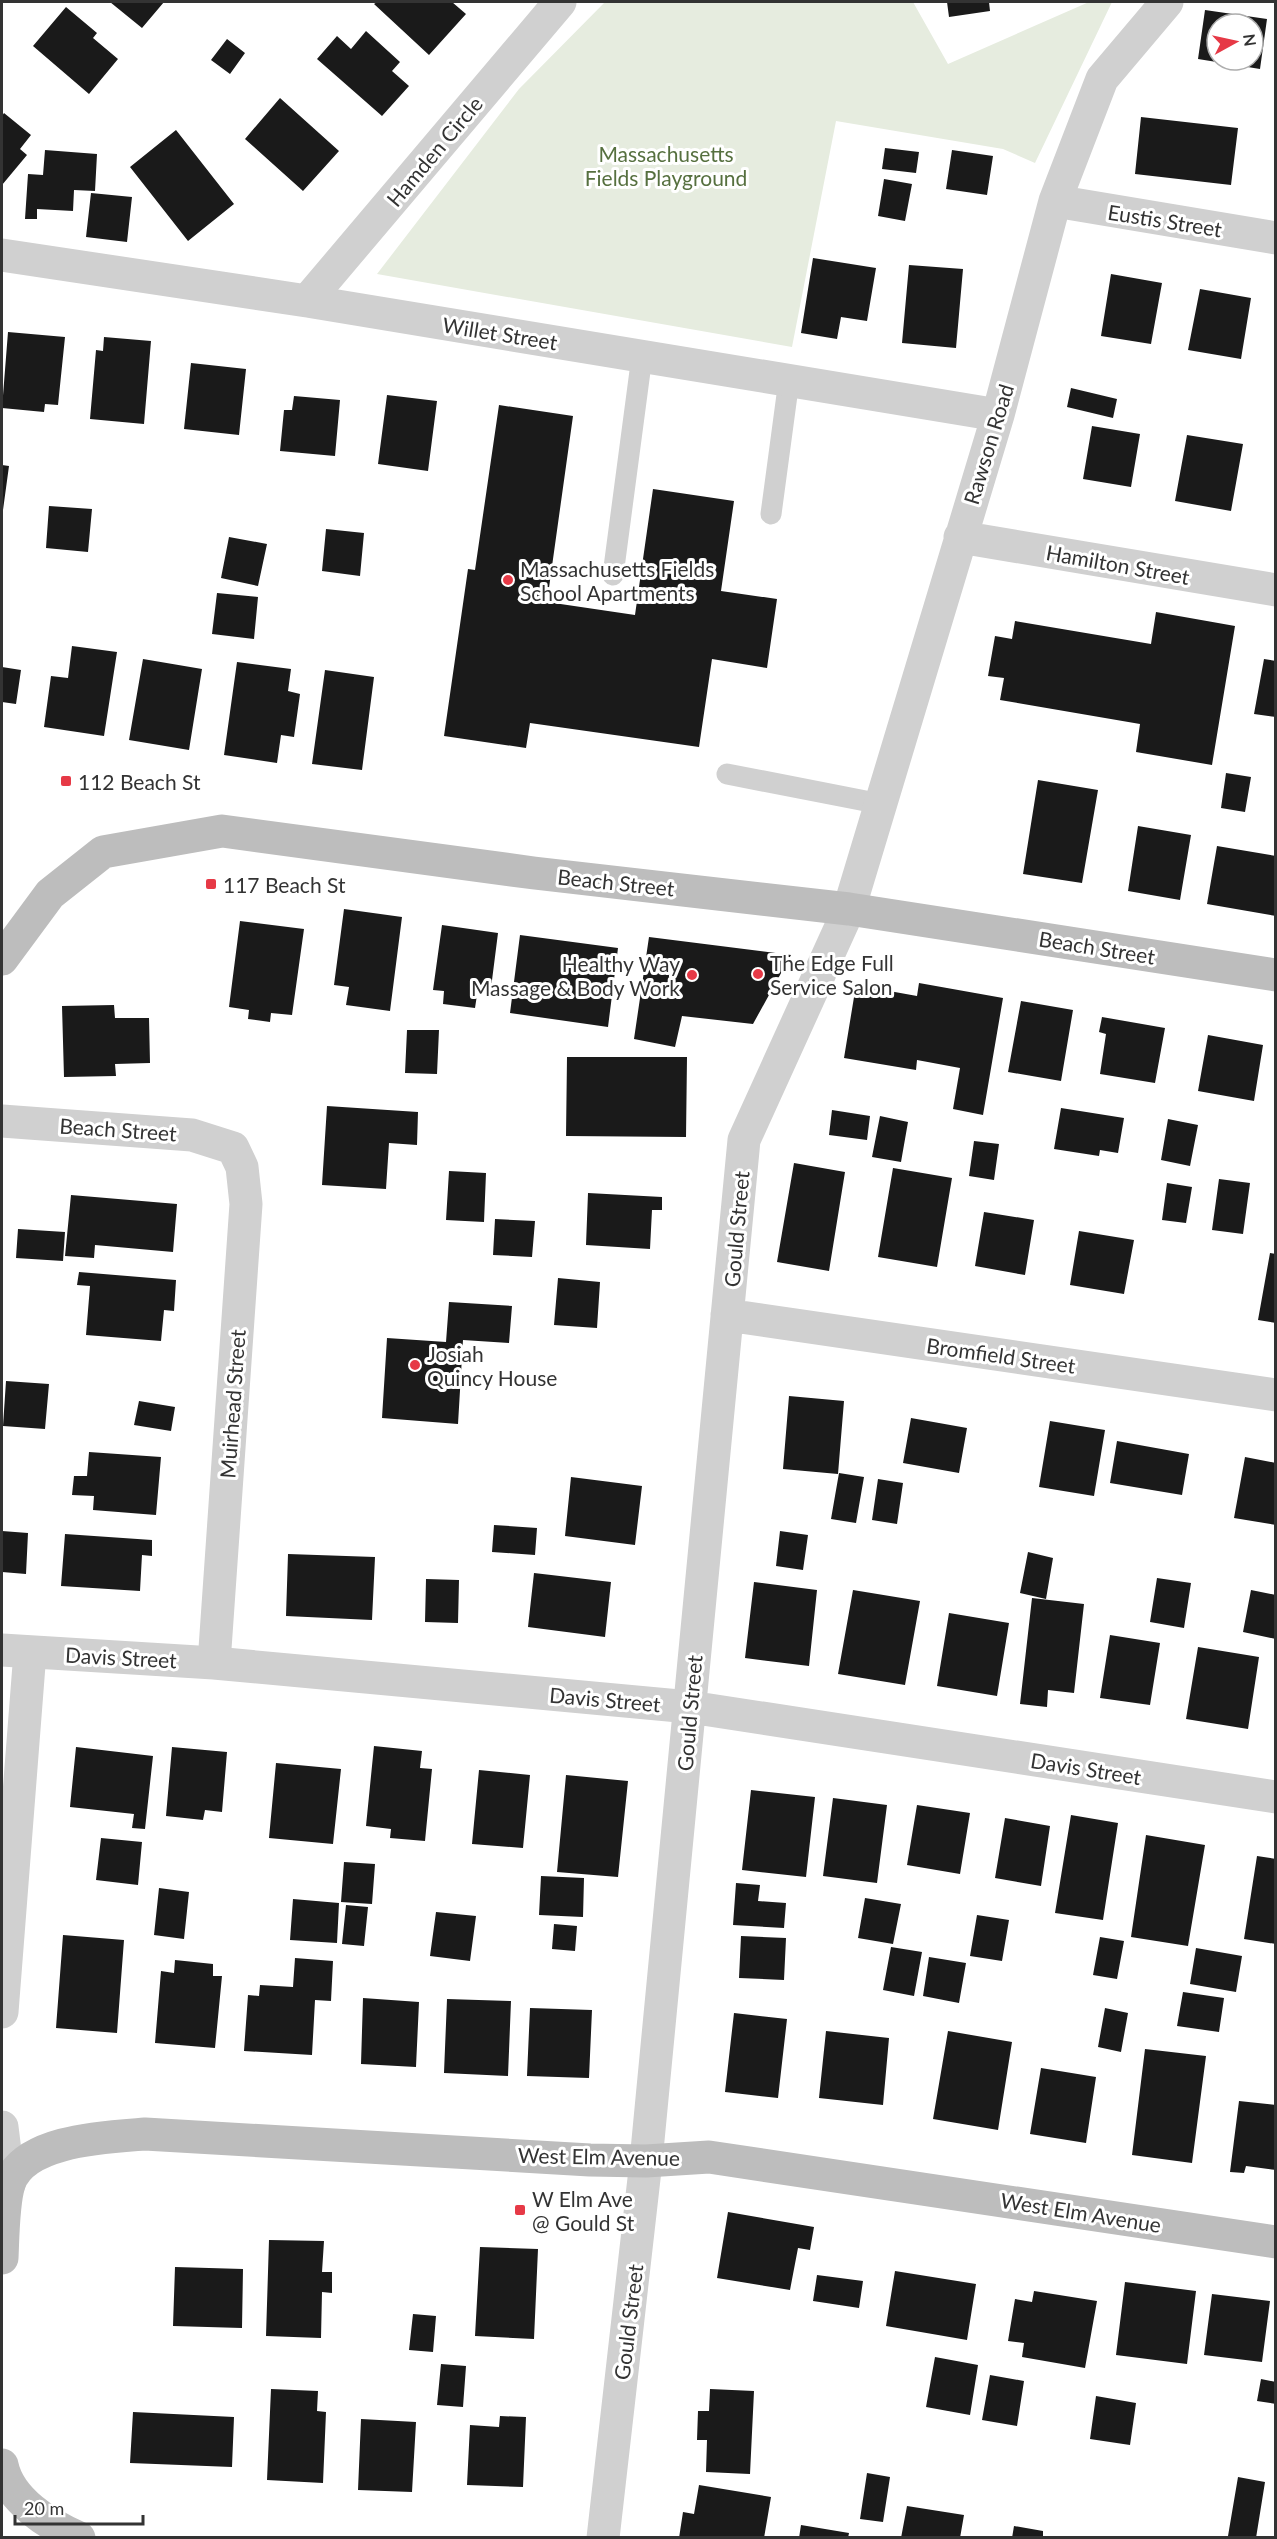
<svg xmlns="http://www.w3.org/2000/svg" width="1277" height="2539" font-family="Lato,sans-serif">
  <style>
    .green { fill: #e6ecdf }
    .building { fill: #1a1a1a; fill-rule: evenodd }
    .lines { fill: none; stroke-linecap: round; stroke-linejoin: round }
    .lane { stroke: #d0d0d0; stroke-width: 21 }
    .street { stroke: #d0d0d0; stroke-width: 33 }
    .secondary { stroke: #bdbdbd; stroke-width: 33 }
    .poi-dot { fill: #e63946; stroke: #fff; stroke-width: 2 }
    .labels { text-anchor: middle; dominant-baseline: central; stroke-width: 6; stroke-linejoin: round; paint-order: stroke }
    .street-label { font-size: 21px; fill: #333; stroke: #fff }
    .park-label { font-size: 21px; fill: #56703f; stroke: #fff }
    .poi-label { font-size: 21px; fill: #333; stroke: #fff; text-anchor: start }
  </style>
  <rect width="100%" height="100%" fill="#fff"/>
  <path class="green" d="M605 2H913L948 64 1089 2H1112L1035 163 1003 149 836 121 792 347 377 274 519 89Z"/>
  <path class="building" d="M110 2H164L142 28Z
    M377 2H452L466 14 429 55 374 4Z
    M947 2H989L990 11 949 17Z
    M66 7 97 33 93 38 118 59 89 94 33 46Z
    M1205 10 1267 19 1260 69 1198 59ZM1217 24H1253V60H1217Z
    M366 31 400 62 392 71 409 86 382 116 317 59 337 36 351 49Z
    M227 39 245 53 230 74 211 60Z
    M280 98 339 151 303 191 245 139Z
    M4 113 31 135 20 149 27 155 2 185V116Z
    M1141 117 1238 128 1231 185 1135 174Z
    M176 130 234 204 188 241 130 167Z
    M885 148 919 152 916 173 882 169Z
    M45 150 97 154 95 191 74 190 73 211 37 209V219H25L28 174 43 175Z
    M952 150 993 156 987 195 946 189Z
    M884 179 912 184 905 221 878 216Z
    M91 193 132 197 127 242 86 237Z
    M813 258 876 268 867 321 841 317 837 339 801 333Z
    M909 265 963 269 956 348 902 343Z
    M1111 274 1162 283 1151 344 1101 336Z
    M1200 289 1251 298 1241 359 1188 350Z
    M8 332 65 337 58 405 45 404 44 412 2 408Z
    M104 337 151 341 144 424 90 419 96 350 103 351Z
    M191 363 246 369 239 435 184 429Z
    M1071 388 1117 399 1113 418 1067 407Z
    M387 395 437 401 428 471 378 464Z
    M294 396 340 400 335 456 280 451 284 410H292Z
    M499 405 573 416 547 602 635 615 653 489 734 501 721 591 777 599 767 668 712 659 699 747 530 723 526 748 444 736 468 569 475 570Z
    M1092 426 1140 434 1131 487 1083 479Z
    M1187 435 1243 444 1231 511 1175 501Z
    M2 465 9 466 3 510H2Z
    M49 506 92 509 88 552 46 548Z
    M326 529 364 533 360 576 322 571Z
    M229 537 267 544 258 586 221 578Z
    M217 593 258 597 254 639 212 634Z
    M1156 612 1235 626 1212 765 1136 752 1140 724 1000 700 1004 678 988 676 995 636 1012 639 1015 621 1151 644Z
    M72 646 117 652 104 736 44 727 51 676 68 678Z
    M143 659 202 669 189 750 129 740Z
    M1264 659 1276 661V717L1254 714Z
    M237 662 291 669 288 691 300 694 294 737 281 735 277 763 224 755Z
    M2 667 21 670 16 704 2 702Z
    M325 670 374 677 362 770 312 764Z
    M1226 773 1251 777 1245 812 1221 808Z
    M1038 780 1098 790 1082 883 1023 874Z
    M1138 826 1191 835 1180 900 1128 891Z
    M1217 846 1276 856V916L1207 904Z
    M344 909 402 917 390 1011 346 1005 349 987 334 985Z
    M240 921 304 929 292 1015 271 1013 270 1022 248 1019 249 1010 229 1007Z
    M442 925 498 933 490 996 477 995 475 1008 443 1004 444 991 433 990Z
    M520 935 618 948 608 1027 510 1013Z
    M649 937 791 955 753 1024 682 1016 675 1047 634 1039Z
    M919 983 1003 998 983 1115 953 1109 960 1068 917 1060 916 1070 844 1058 856 985 917 996Z
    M1021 1001 1073 1010 1061 1081 1008 1072Z
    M114 1005 115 1018H149L150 1063 115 1064 116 1076 64 1077 62 1006Z
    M1102 1017 1165 1028 1155 1083 1100 1074 1106 1034 1099 1032Z
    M407 1030H439L437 1074 405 1073Z
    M1208 1035 1263 1045 1254 1101 1198 1091Z
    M567 1057H687L686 1137 566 1136Z
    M327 1106 418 1112 417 1145 389 1143 386 1189 322 1185Z
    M1061 1108 1124 1118 1118 1153 1100 1150 1099 1156 1054 1149Z
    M832 1110 870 1116 867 1140 829 1135Z
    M880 1116 908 1122 901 1162 872 1157Z
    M1168 1119 1198 1125 1190 1166 1161 1160Z
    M974 1141 999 1144 994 1180 969 1176Z
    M794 1163 845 1172 829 1271 777 1262Z
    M893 1168 952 1178 937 1267 878 1257Z
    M449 1171 486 1173 484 1222 446 1220Z
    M1219 1179 1250 1183 1243 1234 1212 1230Z
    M1167 1183 1192 1187 1186 1223 1162 1220Z
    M588 1193 662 1197V1210H652L650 1249 586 1245Z
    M71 1195 177 1204 173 1252 95 1245 94 1258 65 1256Z
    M984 1212 1034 1220 1025 1275 975 1266Z
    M495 1219 535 1221 532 1257 493 1255Z
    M18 1229 65 1232 63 1261 16 1258Z
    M1079 1231 1134 1240 1124 1294 1070 1285Z
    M1270 1253 1276 1254V1323L1258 1320Z
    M79 1272 176 1280 174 1311 164 1310 161 1341 86 1335 90 1286 77 1285Z
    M558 1278 600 1282 597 1328 554 1325Z
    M449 1302 512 1306 509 1343 463 1340 458 1424 382 1418 387 1338 446 1342Z
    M6 1381 49 1384 45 1429 3 1426Z
    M789 1396 844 1401 838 1474 783 1469Z
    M139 1401 175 1407 171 1431 134 1425Z
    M911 1418 967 1428 959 1473 903 1463Z
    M1050 1421 1105 1430 1094 1496 1039 1487Z
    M1117 1441 1189 1454 1182 1495 1110 1483Z
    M89 1452 161 1457 156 1515 93 1510 94 1496 72 1495 74 1476H87Z
    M1245 1457 1276 1463V1525L1234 1518Z
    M839 1473 864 1477 856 1523 831 1519Z
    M571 1477 642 1486 635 1545 565 1536Z
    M878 1479 903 1483 897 1524 872 1520Z
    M494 1525 537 1528 535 1555 492 1552Z
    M2 1531 28 1533 26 1574 2 1572Z
    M780 1531 808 1535 803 1570 776 1566Z
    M65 1534 152 1540V1556L142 1555 140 1591 61 1586Z
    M1028 1552 1053 1558 1046 1599 1020 1593Z
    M288 1554 375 1557 372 1620 286 1616Z
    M534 1573 611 1582 605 1637 528 1627Z
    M1157 1578 1191 1583 1184 1628 1150 1622Z
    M426 1579 459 1580 458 1623 425 1622Z
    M754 1582 817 1590 809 1666 745 1658Z
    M853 1590 920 1601 905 1685 838 1674Z
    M1251 1590 1276 1595V1639L1243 1632Z
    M1032 1598 1084 1604 1074 1693 1048 1690 1047 1707 1020 1704Z
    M949 1613 1009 1623 997 1696 937 1686Z
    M1110 1635 1160 1643 1150 1705 1100 1698Z
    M1198 1647 1259 1657 1248 1729 1186 1719Z
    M374 1746 422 1751 420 1768 432 1769 425 1841 390 1838 391 1829 366 1826Z
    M76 1747 153 1756 145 1829 132 1828 134 1814 70 1807Z
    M172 1747 227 1752 222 1812 205 1810 203 1820 166 1816Z
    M276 1763 341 1769 333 1844 269 1838Z
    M479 1770 530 1775 523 1848 472 1844Z
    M566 1775 628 1781 618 1877 557 1872Z
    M751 1790 815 1797 806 1877 742 1870Z
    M833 1798 887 1805 877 1883 823 1876Z
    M917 1805 970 1813 960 1874 907 1865Z
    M1071 1815 1118 1823 1103 1920 1055 1913Z
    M1005 1818 1050 1826 1041 1886 995 1878Z
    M1146 1835 1205 1845 1188 1946 1131 1937Z
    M101 1838 142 1842 138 1885 96 1880Z
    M1257 1856 1276 1859V1944L1244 1939Z
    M344 1862 375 1864 372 1904 341 1902Z
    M541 1876 584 1878 583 1917 539 1915Z
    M736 1883 760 1885 758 1901 786 1903 784 1928 733 1925Z
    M159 1888 189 1892 184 1939 154 1935Z
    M865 1898 901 1904 893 1944 858 1938Z
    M293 1899 339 1903 337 1943 290 1940Z
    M346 1905 368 1907 364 1946 342 1944Z
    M436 1912 476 1916 470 1961 430 1956Z
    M977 1915 1009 1920 1002 1961 970 1956Z
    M554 1924 577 1926 575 1951 552 1949Z
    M63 1935 124 1940 117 2033 56 2028Z
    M741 1936 786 1938 784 1980 739 1978Z
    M1100 1937 1124 1941 1117 1979 1093 1975Z
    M891 1947 922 1952 914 1996 883 1990Z
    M1196 1948 1242 1956 1236 1992 1190 1984Z
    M929 1957 966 1963 959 2003 923 1996Z
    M295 1958 333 1961 331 2001 315 2000 312 2055 244 2051 248 1995 259 1996 260 1985 293 1987Z
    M175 1960 213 1964V1976H222L215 2048 155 2043 161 1971 174 1973Z
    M1183 1992 1224 1998 1219 2032 1177 2026Z
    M363 1998 419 2002 416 2067 361 2064Z
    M447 1999 511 2001 508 2076 444 2073Z
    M530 2008 592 2010 589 2078 527 2076Z
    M1105 2008 1128 2013 1121 2052 1098 2047Z
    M734 2013 787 2019 778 2098 725 2092Z
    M826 2031 889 2038 883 2105 819 2098Z
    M948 2031 1012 2042 998 2130 933 2119Z
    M1145 2049 1206 2056 1192 2163 1132 2155Z
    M1041 2068 1096 2077 1086 2143 1030 2134Z
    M1239 2101 1276 2105V2170L1246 2166 1244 2173 1230 2172Z
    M728 2212 814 2227 810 2250 798 2248 790 2290 717 2278Z
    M269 2240 324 2241 322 2272H332V2293L322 2292 321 2338 266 2336Z
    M480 2247 538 2249 534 2339 475 2336Z
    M175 2267 243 2269 242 2328 173 2326Z
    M895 2271 976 2284 967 2340 886 2326Z
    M817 2275 863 2281 859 2308 813 2301Z
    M1125 2282 1196 2291 1187 2364 1116 2355Z
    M1034 2291 1097 2301 1085 2368 1022 2357 1024 2343 1008 2341 1015 2299 1032 2302Z
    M1212 2294 1270 2301 1262 2362 1204 2355Z
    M413 2314 436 2316 433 2352 409 2350Z
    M935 2357 978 2365 970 2415 926 2407Z
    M441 2364 466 2366 463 2407 437 2405Z
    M990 2375 1024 2381 1017 2426 982 2420Z
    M1261 2379 1276 2382V2404L1257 2401Z
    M271 2389 318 2391 317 2411 326 2412 323 2483 267 2480Z
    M710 2389 754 2391 750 2474 706 2472 707 2440H697L698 2411H709Z
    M1096 2396 1136 2403 1130 2445 1090 2439Z
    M133 2412 234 2417 232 2467 130 2463Z
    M500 2416 526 2417 523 2487 467 2485 470 2425 499 2427Z
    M361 2419 416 2422 412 2492 358 2490Z
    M867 2473 890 2477 883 2522 860 2519Z
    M1238 2477 1265 2482 1256 2538 1228 2536Z
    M699 2485 771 2497 764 2538H679L683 2512 694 2514Z
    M907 2506 964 2515 960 2538H901Z
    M801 2525 849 2533 848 2538H799Z
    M1014 2526 1043 2531V2538H1012Z"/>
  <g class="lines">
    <path class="lane" d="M771 514 789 380
      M613 575 642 356
      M727 774 881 804"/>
    <path class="street" d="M1055 201 1276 238
      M2 255 307 301 998 415
      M307 301 560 2
      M960 537 1276 590
      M2 1121 192 1135 233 1148 242 1167 246 1204 214 1663
      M727 1315 1276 1395
      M2 1650 214 1663 690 1707 1276 1797
      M2 2012 30 1652
      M2 2127 9 2184
      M603 2538 646 2161 744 1140 849 909 998 415 1055 201 1102 79 1167 2"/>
    <path class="secondary" d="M2 959 50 894 103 852 222 831 534 873 849 909 1276 975
      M2 2258C3 2237 3 2203 9 2184 23 2140 106 2137 145 2134L590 2160 646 2161 709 2157 1276 2242
      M2 2465C9 2500 49 2525 79 2538"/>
  </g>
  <g class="poi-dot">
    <circle cx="508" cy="580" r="6"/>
    <rect x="60" y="775" width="12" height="12" rx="3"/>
    <rect x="205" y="878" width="12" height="12" rx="3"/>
    <circle cx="758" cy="974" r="6"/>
    <circle cx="692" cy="975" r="6"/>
    <circle cx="415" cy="1365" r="6"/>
    <rect x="514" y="2204" width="12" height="12" rx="3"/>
  </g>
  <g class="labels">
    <g class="street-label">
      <text transform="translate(434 151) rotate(-50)">Hamden Circle</text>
      <text transform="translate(1165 220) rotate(9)">Eustis Street</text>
      <text transform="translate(500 333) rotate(9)">Willet Street</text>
      <text transform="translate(988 444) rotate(-73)">Rawson Road</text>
      <text transform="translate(1118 564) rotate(10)">Hamilton Street</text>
      <text transform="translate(616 882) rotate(6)">Beach Street</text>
      <text transform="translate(1097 947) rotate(9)">Beach Street</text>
      <text transform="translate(118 1129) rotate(4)">Beach Street</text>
      <text transform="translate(736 1229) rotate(-85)">Gould Street</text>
      <text transform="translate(1001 1355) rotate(8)">Bromfield Street</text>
      <text transform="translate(232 1404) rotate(-86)">Muirhead Street</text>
      <text transform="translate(121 1657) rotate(3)">Davis Street</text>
      <text transform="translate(605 1699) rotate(5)">Davis Street</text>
      <text transform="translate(689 1713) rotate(-85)">Gould Street</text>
      <text transform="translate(1086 1768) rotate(9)">Davis Street</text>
      <text transform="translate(599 2156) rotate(1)">West Elm Avenue</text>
      <text transform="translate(1081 2212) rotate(9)">West Elm Avenue</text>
      <text transform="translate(628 2322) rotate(-83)">Gould Street</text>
    </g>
    <g class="park-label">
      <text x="666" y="153">Massachusetts<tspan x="666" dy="24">Fields Playground</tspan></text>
    </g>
    <g class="poi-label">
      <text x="520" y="568">Massachusetts Fields<tspan x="520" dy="24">School Apartments</tspan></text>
      <text x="78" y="781">112 Beach St</text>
      <text x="223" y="884">117 Beach St</text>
      <text x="770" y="962">The Edge Full<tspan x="770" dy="24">Service Salon</tspan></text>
      <text x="680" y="963" text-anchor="end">Healthy Way<tspan x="680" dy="24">Massage &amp; Body Work</tspan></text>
      <text x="427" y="1353">Josiah<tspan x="427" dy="24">Quincy House</tspan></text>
      <text x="532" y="2198">W Elm Ave<tspan x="532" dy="24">@ Gould St</tspan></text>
    </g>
  </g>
  <rect width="1277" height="2539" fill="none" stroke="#333333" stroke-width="6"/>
  <g transform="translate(1235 42) rotate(82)"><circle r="28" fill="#ffffff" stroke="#adadad" stroke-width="1.5"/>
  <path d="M0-4.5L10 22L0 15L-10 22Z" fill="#e63946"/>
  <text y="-9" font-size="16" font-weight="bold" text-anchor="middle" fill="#333333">N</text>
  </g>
  <path d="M15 2515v9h128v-9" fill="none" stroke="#333333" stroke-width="3"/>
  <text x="24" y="2515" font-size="18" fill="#333333" stroke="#ffffff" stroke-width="4.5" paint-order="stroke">20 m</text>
</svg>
